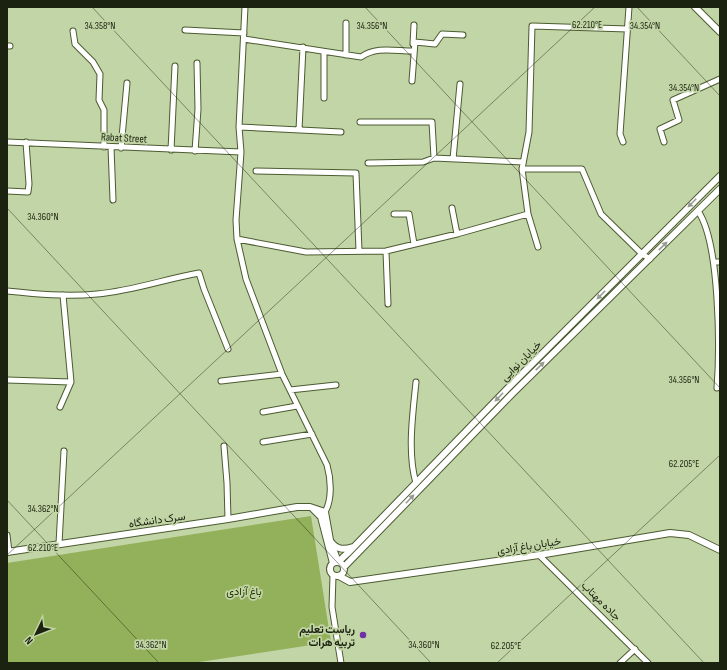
<svg xmlns="http://www.w3.org/2000/svg" width="727" height="670" font-family="'Sofia Sans Condensed',Vazirmatn,sans-serif">
  <style>
    .green { fill: #92b15a }
    .lines { fill: none; stroke-linecap: round; stroke-linejoin: round }
    .minor-casing { stroke: #4c5b31; stroke-width: 7 }
    .tertiary-casing { stroke: #4c5b31; stroke-width: 8 }
    .minor { stroke: #fff; stroke-width: 5 }
    .tertiary { stroke: #fff; stroke-width: 6 }
    .oneway { fill: #989c93 }
    .ticks { fill: none; stroke: #1b2210; stroke-width: 1; stroke-opacity: 0.45 }
    .poi-dot { fill: #7131a6; stroke: #c2d5a6; stroke-width: 1.5 }
    .labels { text-anchor: middle; dominant-baseline: central; stroke-width: 3.5; stroke-linejoin: round; paint-order: stroke }
    .street-label { font-size: 11px; fill: #1b2210; stroke: #c2d5a6 }
    .park-label { font-size: 11px; fill: #283803; stroke: #c2d5a6 }
    .poi-label { font-size: 11px; font-weight: bold; fill: #1b2210; stroke: #c2d5a6; text-anchor: end }
    .ticks-label { font-size: 10px; text-anchor: middle; fill: #1b2210; stroke: #c2d5a6; stroke-width: 3.5; stroke-linejoin: round; paint-order: stroke }
  </style>
  <rect width="100%" height="100%" fill="#c2d5a6"/>
  <path class="green" d="M311 516 331 642 193 663H7V563Z"/>
  <g class="lines">
    <g class="minor-casing">
      <path id="minor" d="M245 7 239 127 241 152 236 220 237 239 246 279 282 374 327 465C331 479 333 502 323 515
        M185 30 244 33
        M73 31 75 44 93 62 100 74 99 100 104 110V147
        M244 39 361 57C376 46 395 51 413 51
        M413 44 414 25
        M7 46H10
        M324 52V98
        M346 55V23
        M412 81 415 42 435 44 442 34 463 35
        M360 122H432L434 158
        M239 127 341 132
        M299 130 303 47
        M7 142 241 152
        M623 142 620 134 629 7
        M664 142 660 129 679 120 673 100 720 79
        M111 147 113 200
        M121 148 127 83
        M171 150 175 66
        M195 151 198 109 197 63
        M453 159 460 84
        M368 163 423 162 434 158 523 162
        M522 169 529 132 532 26 628 29
        M256 171 356 173 359 251
        M7 191 28 192 29 184 26 142
        M452 208 457 234
        M698 211C720 243 720 349 717 388
        M394 214H409L414 244
        M528 214 538 247
        M237 239 306 252 386 251 457 234 528 214 522 169H582L601 214 642 254 650 259
        M386 251 388 304
        M714 262H720
        M7 291C36 294 67 297 97 294 132 291 165 279 199 273L204 289 228 349
        M7 380 71 382
        M221 381 282 374
        M416 382C413 412 407 453 416 483
        M290 390 336 385
        M60 407 71 382 63 295
        M263 412 297 406
        M263 442 312 434
        M224 446 227 483 228 519
        M7 535 9 552
        M59 544 64 451
        M539 555 648 663
        M333 576 332 607 341 663
        M620 663 635 649"/>
    </g>
    <g class="tertiary-casing">
      <path id="tertiary" d="M695 7 720 32
        M312 508 321 517 333 563
        M331 542C337 550 344 550 353 547
        M7 552 228 519 297 507H310L325 512 330 540 338 562 349 552 507 389 720 176
        M330 569a7 7 0 1 1 14 0a7 7 0 1 1-14 0Z
        M344 567 512 394 720 189
        M339 576 350 582 539 555 670 533 689 535 720 550"/>
    </g>
    <use href="#minor" class="minor"/>
    <use href="#tertiary" class="tertiary"/>
  </g>
  <defs><path id="oneway-solid" d="M-6-.8H1V-3.2L6.5 0L1 3.2V.8H-6Z"/></defs>
  <g class="oneway">
    <use href="#oneway-solid" transform="translate(692 203) rotate(135)"/>
    <use href="#oneway-solid" transform="translate(663 246) rotate(-44)"/>
    <use href="#oneway-solid" transform="translate(601 295) rotate(135)"/>
    <use href="#oneway-solid" transform="translate(540 366) rotate(-44)"/>
    <use href="#oneway-solid" transform="translate(499 397) rotate(134)"/>
    <use href="#oneway-solid" transform="translate(410 499) rotate(-46)"/>
  </g>
  <path class="ticks" d="M92 7 704 663M365 7 720 388M637 7 720 96M7 208 431 663M7 500 159 663M7 555 595 7M497 663 720 455"/>
  <circle class="poi-dot" cx="363" cy="635" r="4"/>
  <g class="labels">
    <g class="street-label">
      <text transform="translate(124 138) rotate(3)">Rabat Street</text>
      <text transform="translate(521 361) rotate(-45)">خیابان نوایی</text>
      <text transform="translate(157 520) rotate(-8)">سرک دانشگاه</text>
      <text transform="translate(529 546) rotate(-9)">خیابان باغ آزادی</text>
      <text transform="translate(601 601) rotate(45)">جاده مهتاب</text>
    </g>
    <g class="park-label">
      <text x="244" y="591">باغ آزادی</text>
    </g>
    <g class="poi-label">
      <text x="355" y="629">ریاست تعلیم<tspan x="355" dy="13">تربیه هرات</tspan></text>
    </g>
  </g>
  <g class="ticks-label">
    <text x="587" y="28">62.210°E</text>
    <text x="100" y="29">34.358°N</text>
    <text x="372" y="29">34.356°N</text>
    <text x="645" y="29">34.354°N</text>
    <text x="684" y="91">34.354°N</text>
    <text x="43" y="220">34.360°N</text>
    <text x="684" y="383">34.356°N</text>
    <text x="684" y="467">62.205°E</text>
    <text x="43" y="512">34.362°N</text>
    <text x="43" y="551">62.210°E</text>
    <text x="151" y="648">34.362°N</text>
    <text x="424" y="648">34.360°N</text>
    <text x="506" y="649">62.205°E</text>
  </g>
  <rect width="727" height="670" fill="none" stroke="#1b2210" stroke-width="16"/>
  <g transform="translate(36 634) rotate(227)" stroke="#c2d5a6" stroke-width="3" paint-order="stroke">
  <path d="M0-3L7 15L0 10L-7 15Z" fill="#1b2210"/>
  <text y="-6" font-size="11" font-weight="bold" text-anchor="middle" fill="#1b2210">N</text>
  </g>
</svg>
